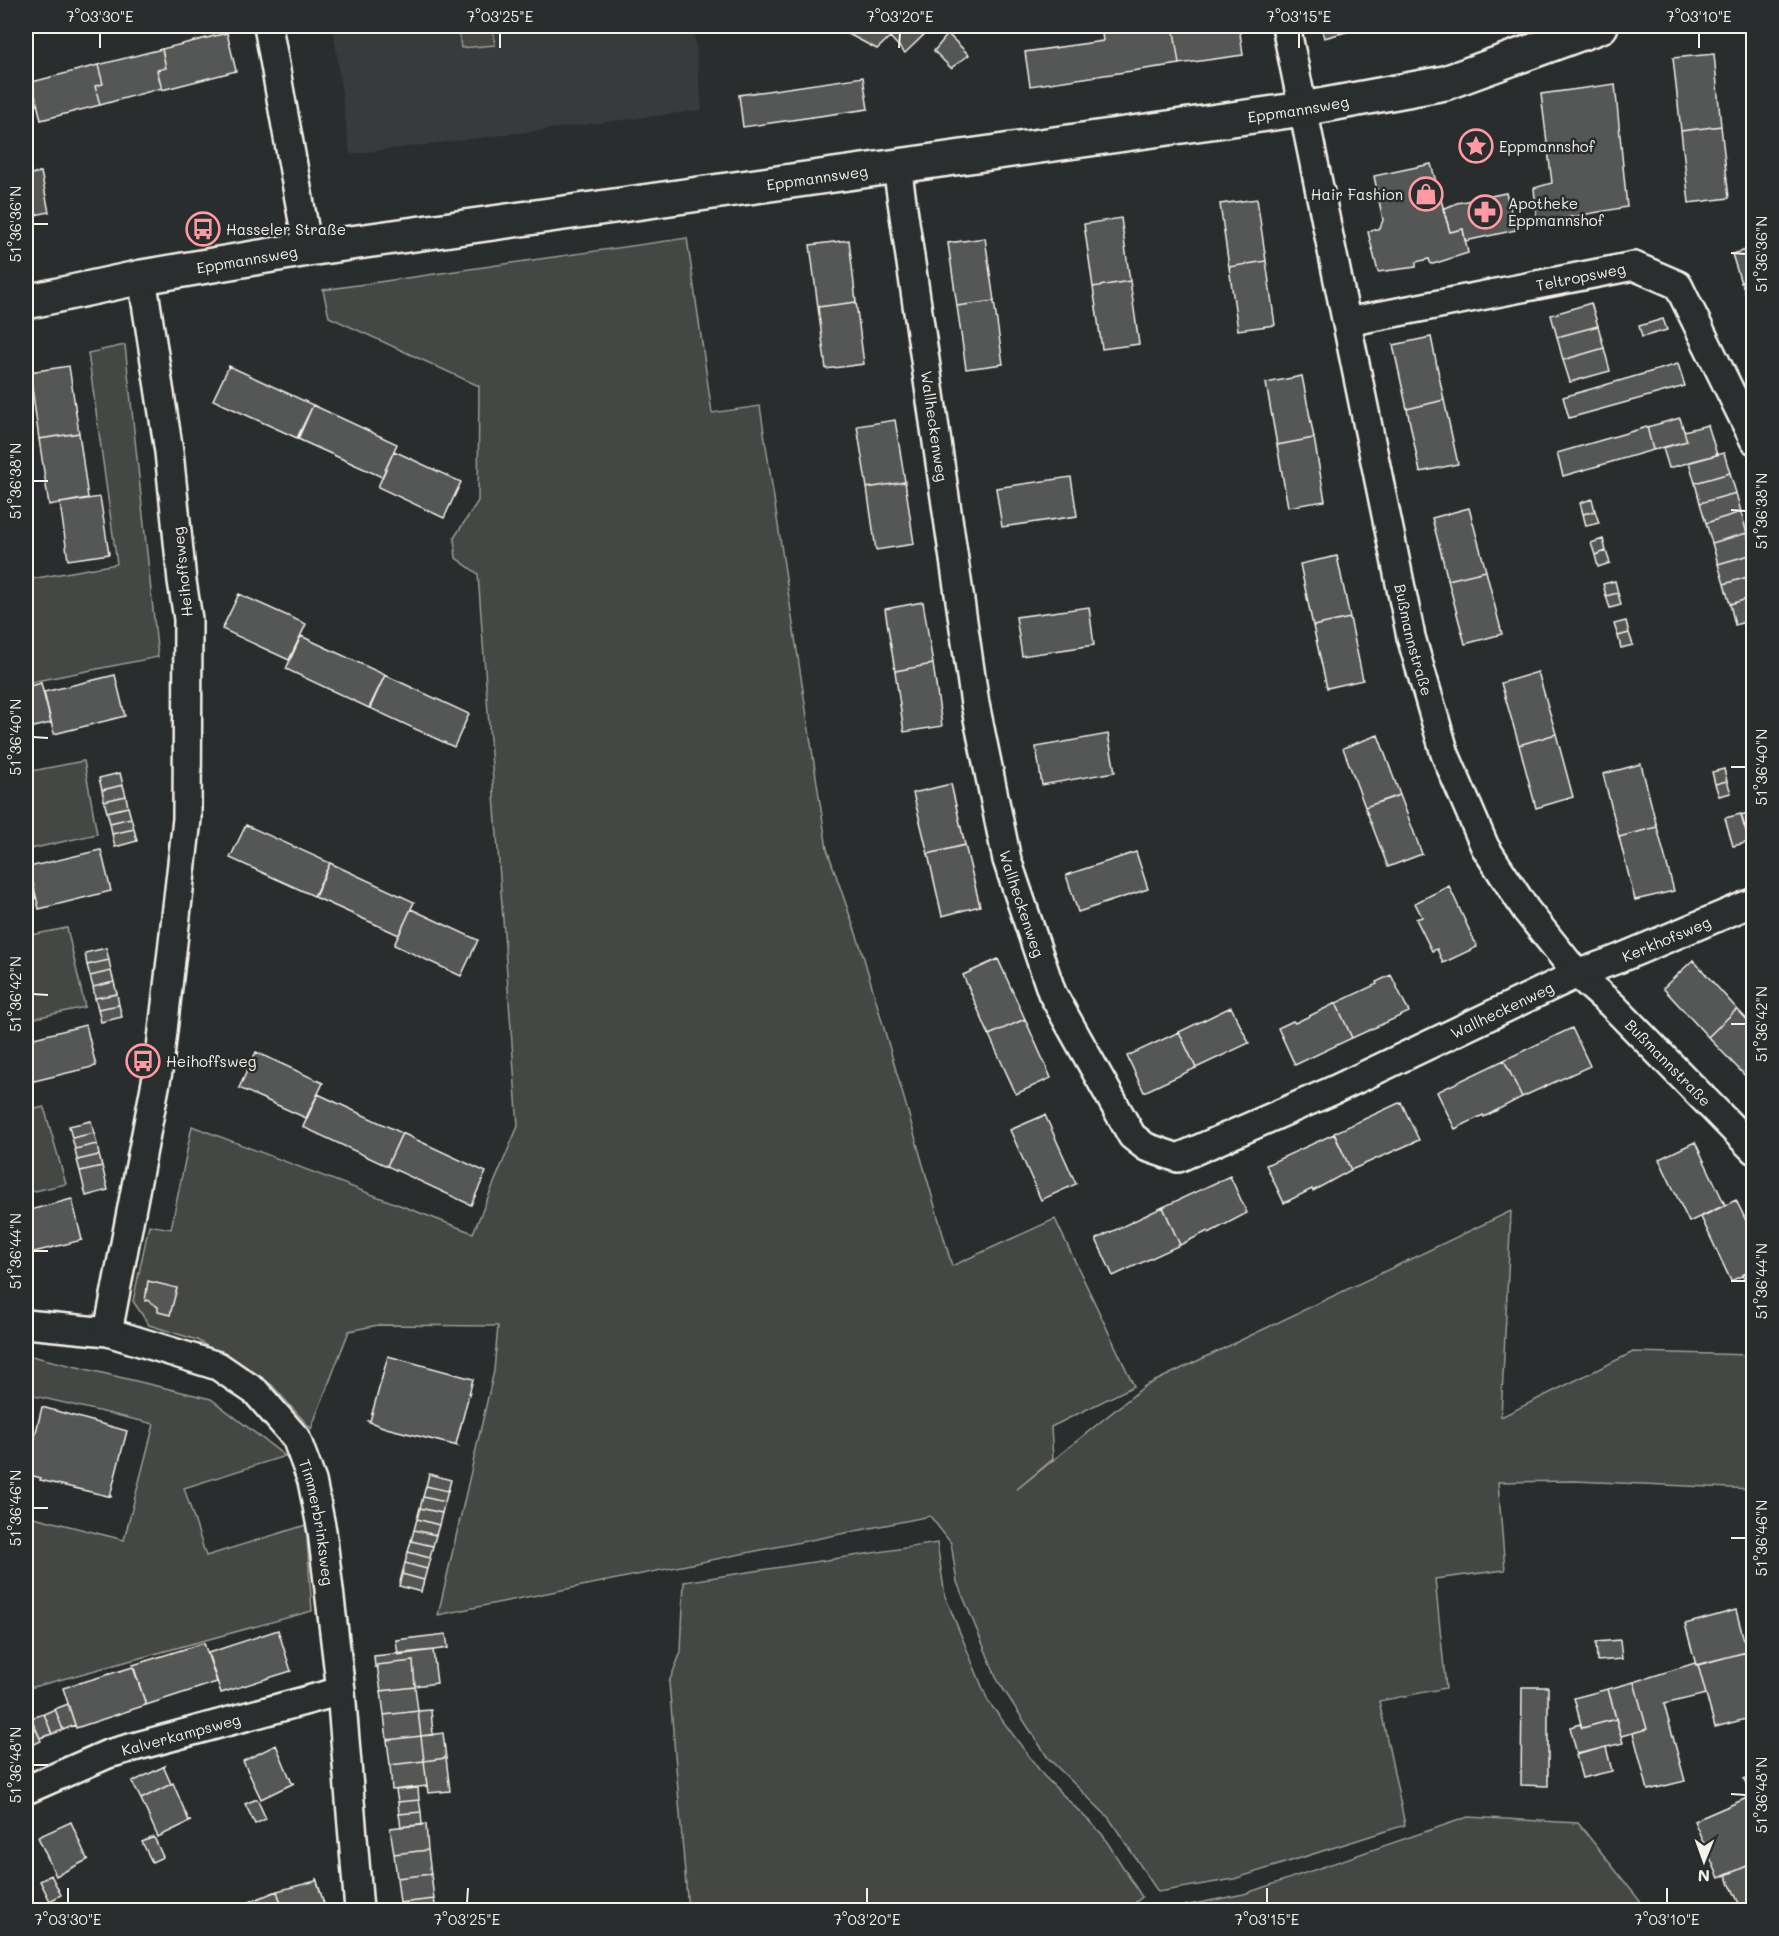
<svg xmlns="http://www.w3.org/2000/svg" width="1779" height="1936" font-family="Mali,sans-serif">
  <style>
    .built { fill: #373a3a }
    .green { fill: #444645; stroke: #9c9c96; stroke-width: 1.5 }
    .building { fill: #555756; stroke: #f4f1e8; stroke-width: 1.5 }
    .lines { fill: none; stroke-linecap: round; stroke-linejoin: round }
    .street-casing { stroke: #f4f1e8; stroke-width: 32 }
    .secondary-casing { stroke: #f4f1e8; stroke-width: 38 }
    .street { stroke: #2a2d2e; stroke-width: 27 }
    .secondary { stroke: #2a2d2e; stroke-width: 33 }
    .ticks { fill: none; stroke: #f4f1e8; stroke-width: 2 }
    .labels { text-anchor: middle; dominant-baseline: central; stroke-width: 5; stroke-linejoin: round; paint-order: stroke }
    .street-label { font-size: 15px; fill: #f4f1e8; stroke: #2a2d2e }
    .poi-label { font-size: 15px; fill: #f4f1e8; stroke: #2a2d2e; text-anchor: start }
    .neatline { fill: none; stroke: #f4f1e8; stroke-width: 2 }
    .ticks-label { font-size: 15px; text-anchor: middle; fill: #f4f1e8 }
  </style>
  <rect width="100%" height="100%" fill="#2a2d2e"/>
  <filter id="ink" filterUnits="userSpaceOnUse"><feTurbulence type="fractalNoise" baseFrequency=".0167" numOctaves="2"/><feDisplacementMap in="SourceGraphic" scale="12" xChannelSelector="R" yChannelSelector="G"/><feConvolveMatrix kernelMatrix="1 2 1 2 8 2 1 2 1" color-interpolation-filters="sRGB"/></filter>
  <g filter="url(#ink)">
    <path class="built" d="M333 26H694L702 110 350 154Z"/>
    <path class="green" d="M458 26H492L495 45 461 48Z
      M687 238 712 413 760 406 827 849 861 948 952 1266 1055 1219 1134 1386 1051 1427 1053 1459 1016 1490 1145 1386 1511 1211 1501 1417 1633 1352 1753 1355V1489L1575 1481 1498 1482 1505 1570 1435 1579 1446 1688 1379 1701 1405 1825 1234 1879 1158 1892 1109 1818 1048 1758 998 1681 957 1582 951 1543 930 1516 438 1615 494 1371 498 1326 378 1325 349 1331 311 1429 272 1385 197 1340 149 1325 133 1301 149 1225 171 1229 192 1126 473 1233 518 1126 478 574 456 558 454 538 478 501 479 386 329 317 323 290Z
      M125 345 158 657 26 683V580L117 564 88 353Z
      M84 761 97 834 26 850V772Z
      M67 928 85 1007 26 1020V936Z
      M44 1107 66 1184 26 1193V1111Z
      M27 1355 211 1399 285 1456 184 1488 206 1556 306 1525 312 1611 26 1689V1515L124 1540 154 1424 26 1394V1362Z
      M937 1543 945 1596 988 1701 1043 1775 1102 1834 1142 1897 1126 1910H688L669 1682 681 1652 684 1582Z
      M1468 1817 1578 1823 1647 1910H1164L1244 1894Z"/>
    <path class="building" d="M833 26H929L931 28 905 53 890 37 877 49Z
      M1101 26H1210L1174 31 1179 64 1030 86 1025 52 1103 41Z
      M1210 26H1239L1243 55 1179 64 1174 31Z
      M1321 26H1368L1324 38Z
      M227 33 236 71 162 90 157 70 166 68 162 49Z
      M948 34 969 55 951 68 934 51Z
      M162 49 166 68 157 70 162 88 100 105 95 86 103 84 98 65Z
      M1714 54 1721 126 1681 131 1673 58Z
      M98 65 103 84 95 86 100 105 41 120 32 82Z
      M863 77 868 109 743 127 739 95Z
      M1615 84 1627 207 1537 223 1534 188 1552 183 1541 94Z
      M1721 126 1729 198 1689 203 1681 131Z
      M1431 164 1450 232 1463 229 1468 253 1433 264H1431L1429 259 1416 262V267L1378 272 1368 232 1380 228 1383 220 1374 176Z
      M41 172 49 212 26 217V175Z
      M1506 193 1516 230 1465 241 1463 229 1450 232 1443 209 1457 203Z
      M1257 199 1266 261 1229 267 1220 204Z
      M1121 218 1130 281 1093 287 1084 224Z
      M985 238 994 301 957 306 948 243Z
      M849 240 856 302 818 307 810 245Z
      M1754 248V279L1741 283 1732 254Z
      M1266 261 1275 325 1238 330 1229 267Z
      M1754 279V306L1749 307 1742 282Z
      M1130 281 1139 344 1102 349 1093 287Z
      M994 301 1003 364 966 369 957 306Z
      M856 302 864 364 826 369 818 307Z
      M1591 303 1598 326 1557 337 1551 315Z
      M1754 306V323L1749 307Z
      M1663 319 1667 330 1642 337 1639 326Z
      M1598 326 1604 348 1563 360 1557 337Z
      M1431 337 1444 400 1407 409 1393 345Z
      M1604 348 1610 371 1570 382 1563 360Z
      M1678 364 1685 386 1569 418 1563 397Z
      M69 366 79 433 39 439 30 372Z
      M229 366 313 405 297 438 213 400Z
      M1302 376 1314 438 1277 445 1266 383Z
      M1444 400 1458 464 1420 472 1407 409Z
      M313 405 397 444 382 477 298 439Z
      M1680 418 1687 441 1653 450 1647 427Z
      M895 420 905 482 867 488 857 426Z
      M1708 425 1717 455 1669 468 1663 448 1687 441 1684 431Z
      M1647 427 1653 450 1563 476 1557 453Z
      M79 433 88 498 49 505 39 439Z
      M1314 438 1325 501 1288 507 1277 445Z
      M394 451 461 482 444 518 378 487Z
      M1724 453 1730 473 1695 483 1689 462Z
      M1730 473 1736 493 1700 503 1695 483Z
      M1071 477 1077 516 1002 527 996 488Z
      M905 482 914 544 876 550 867 488Z
      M1736 493 1741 512 1706 523 1700 503Z
      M100 497 109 554 68 560 60 503Z
      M1592 499 1595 511 1583 514 1580 503Z
      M1469 508 1486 571 1448 580 1432 518Z
      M1595 511 1599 523 1586 526 1583 514Z
      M1741 512 1747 533 1712 543 1706 523Z
      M1747 533 1753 554 1718 564 1712 543Z
      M1603 539 1606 551 1595 555 1591 543Z
      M1606 551 1610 563 1598 567 1595 555Z
      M1753 554 1754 575 1724 584 1718 564Z
      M1337 556 1350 618 1313 626 1300 564Z
      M1486 571 1502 634 1465 644 1448 580Z
      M1754 575V597L1730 604 1724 584Z
      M1615 581 1618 593 1606 596 1603 584Z
      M1618 593 1621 605 1610 608 1606 596Z
      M239 594 306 624 289 660 222 629Z
      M1754 597V619L1735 625 1730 604Z
      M923 602 933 664 895 671 885 609Z
      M1089 607 1094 645 1022 656 1016 617Z
      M1350 618 1363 680 1327 688 1313 626Z
      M1626 621 1629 633 1618 636 1614 624Z
      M1629 633 1633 645 1621 648 1618 636Z
      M301 636 385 675 369 708 286 669Z
      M933 664 942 726 904 732 895 671Z
      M1538 672 1556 734 1519 745 1501 683Z
      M115 675 125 716 54 734 44 692Z
      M385 675 469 714 454 747 370 708Z
      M41 683 51 723 26 729V687Z
      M1108 734 1115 772 1042 785 1036 747Z
      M1556 734 1573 797 1536 808 1519 745Z
      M1378 735 1400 795 1365 807 1343 748Z
      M1641 764 1657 827 1619 837 1603 774Z
      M1724 769 1727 781 1715 784 1712 772Z
      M120 773 123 785 102 790 99 778Z
      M1727 781 1731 793 1719 796 1715 784Z
      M951 784 965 845 928 854 913 793Z
      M123 785 126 796 104 801 102 790Z
      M1400 795 1422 854 1388 867 1365 807Z
      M126 796 128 807 107 812 104 801Z
      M128 807 131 818 110 823 107 812Z
      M1748 813 1751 823 1744 826 1741 815Z
      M1741 814 1749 842 1733 846 1725 818Z
      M131 818 134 829 112 834 110 823Z
      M246 825 330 863 314 896 230 858Z
      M1657 827 1674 891 1635 900 1619 837Z
      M134 829 137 841 115 847 112 834Z
      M965 845 980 906 942 916 928 854Z
      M100 850H101L111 891 39 909 29 867Z
      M1136 852 1148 889 1078 912 1066 875Z
      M26 857 36 898 26 901Z
      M330 863 414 902 399 935 315 897Z
      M1449 886 1477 947 1443 963 1437 949 1432 951 1416 919 1422 917 1415 903Z
      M411 909 478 940 461 976 394 945Z
      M106 948 109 960 87 965 85 953Z
      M998 959 1025 1019 989 1035 963 975Z
      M109 960 111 971 90 976 87 965Z
      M1693 960 1737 1009 1708 1037 1663 988Z
      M111 971 114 982 93 987 90 976Z
      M1391 975 1409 1012 1352 1038 1336 1003 1377 984 1376 982Z
      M114 982 117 994 95 998 93 987Z
      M117 994 119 1005 98 1009 95 998Z
      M1336 1003 1352 1038 1295 1065 1278 1028 1293 1021 1295 1023Z
      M119 1005 122 1017 101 1022 98 1009Z
      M1231 1007 1249 1043 1196 1068 1179 1032Z
      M1737 1009 1754 1027V1085L1708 1037Z
      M1025 1019 1051 1078 1016 1094 989 1035Z
      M86 1025 96 1066 26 1083V1040Z
      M1572 1028 1590 1066 1522 1097 1504 1060Z
      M1179 1032 1196 1068 1144 1092 1127 1056Z
      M256 1052 323 1083 306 1118 239 1088Z
      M1504 1060 1522 1097 1484 1117 1483 1115 1455 1129 1437 1092Z
      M318 1094 402 1133 387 1166 303 1127Z
      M1401 1102 1419 1140 1351 1170 1334 1133Z
      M1045 1115 1076 1184 1041 1200 1010 1130Z
      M91 1121 94 1133 72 1138 69 1126Z
      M94 1133 97 1144 75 1149 72 1138Z
      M402 1133 486 1172 471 1205 387 1166Z
      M1334 1134 1351 1170 1313 1191 1312 1189 1284 1203 1266 1165Z
      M1695 1142 1725 1205 1689 1222 1659 1159Z
      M97 1144 99 1155 77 1160 75 1149Z
      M99 1155 102 1166 80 1171 77 1160Z
      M102 1166 108 1190 86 1196 80 1171Z
      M1230 1176 1247 1213 1209 1233 1208 1231 1180 1245 1163 1207Z
      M72 1199 82 1240 26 1254V1211Z
      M1736 1200 1754 1237V1270L1731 1281 1701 1217Z
      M1163 1207 1180 1245 1113 1276 1096 1239Z
      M1754 1270V1300L1742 1275Z
      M148 1281 177 1288 170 1315 158 1312V1307L147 1300 145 1301Z
      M388 1356 473 1379 456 1444 458 1446 386 1428 367 1421H370Z
      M42 1407 127 1431 110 1496 112 1497 40 1480 41 1478 26 1474Z
      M429 1474 451 1480 448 1491 426 1486Z
      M426 1486 448 1491 445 1502 423 1497Z
      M423 1497 445 1502 442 1513 420 1508Z
      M420 1508 442 1513 439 1525 417 1519Z
      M417 1519 439 1525 436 1535 414 1530Z
      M414 1530 436 1535 433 1546 411 1541Z
      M411 1541 433 1546 430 1558 408 1552Z
      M408 1552 430 1558 427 1569 405 1563Z
      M405 1563 427 1569 424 1580 402 1574Z
      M402 1574 424 1580 421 1592 399 1586Z
      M1736 1610 1747 1652 1696 1665 1685 1624Z
      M278 1630 291 1671 221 1693 208 1653Z
      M446 1634 448 1648 398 1655 396 1640Z
      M1620 1640 1622 1659 1597 1661 1596 1642Z
      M204 1643 217 1682 146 1705 133 1665Z
      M433 1650 437 1683 415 1686 413 1661 377 1665 378 1667H375L374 1656Z
      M1746 1652 1754 1681V1717L1715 1727 1698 1665Z
      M413 1661 415 1687 381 1691 377 1665Z
      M1695 1663 1698 1665 1706 1694 1664 1704 1685 1781 1648 1790 1633 1733 1647 1729 1634 1682Z
      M133 1667 146 1705 76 1728 63 1688Z
      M1634 1682 1647 1729 1621 1736 1608 1689Z
      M415 1687 418 1711 384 1715 381 1691Z
      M1522 1687H1548V1786L1521 1785Z
      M1608 1689 1616 1719 1582 1728 1574 1698Z
      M68 1704 75 1725 63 1730 55 1709Z
      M26 1706 41 1741 26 1748Z
      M55 1709 63 1730 52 1734 44 1714Z
      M431 1710 433 1735 421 1736 418 1711Z
      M418 1711 421 1736 387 1740 384 1715Z
      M44 1714 52 1734 40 1738 31 1718Z
      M1616 1719 1623 1743 1577 1754 1570 1727 1580 1724 1582 1728Z
      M443 1733 446 1758 424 1761 421 1736Z
      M421 1736 424 1761 390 1765 387 1740Z
      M276 1745 292 1783H294L261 1799 243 1761Z
      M1606 1747 1612 1771 1582 1778 1576 1755Z
      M446 1758 450 1791 428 1793 424 1761Z
      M424 1761 427 1786 392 1790 390 1765Z
      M165 1766 164 1768 171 1784 141 1799 132 1782Z
      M1754 1775V1795L1752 1796 1744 1779Z
      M173 1783 189 1821H191L158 1837 141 1799Z
      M418 1788 419 1800 398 1802 396 1790Z
      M1754 1795V1863L1719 1878 1694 1821Z
      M257 1799 266 1819 255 1824 245 1804Z
      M419 1800 421 1812 399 1814 398 1802Z
      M421 1812 422 1825 401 1827 399 1814Z
      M71 1822 87 1859H89L56 1876 38 1837Z
      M426 1824 428 1850 394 1854 390 1828Z
      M154 1837 163 1857 152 1862 142 1842Z
      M428 1850 431 1874 397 1878 394 1854Z
      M1754 1863V1906L1742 1910 1726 1875Z
      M431 1874 434 1899 400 1903 397 1878Z
      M51 1875 61 1895 50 1901 40 1881Z
      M316 1878 326 1910H283L277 1891 316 1881Z
      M277 1891 283 1910H239L238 1904 239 1906Z
      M434 1899 436 1910H401L400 1903Z"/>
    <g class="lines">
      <g class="street-casing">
        <g id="street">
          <path d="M268 26 308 249"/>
          <path id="s1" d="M1286 26 1411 637 1445 754 1485 847 1526 910 1577 974 1612 1005 1754 1150"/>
          <path id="s2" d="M897 167 975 704 1007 860 1052 993 1132 1136 1146 1147 1178 1158 1334 1090 1577 974 1618 959 1754 902"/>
          <path id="s3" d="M1347 322 1634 266 1678 285 1754 440"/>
          <path id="s4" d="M26 1324 108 1332 218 1366 256 1392 296 1438 312 1481 322 1531 341 1691 359 1910"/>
          <path d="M108 1332 159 1066 187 819 188 619 182 581 169 452 142 277"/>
          <path id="s5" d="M26 1790 108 1754 341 1691"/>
        </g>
      </g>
      <g class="secondary-casing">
        <g id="secondary">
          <path id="s6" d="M26 302 142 277 308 249 1303 109 1445 83 1601 26"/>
        </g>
      </g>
      <use href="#street" class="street"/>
      <use href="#secondary" class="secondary"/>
    </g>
  </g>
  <path class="ticks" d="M100 48V33M500 48V33M899 48 900 33M1299 48V33M1699 48V33M33 224H48M1731 253 1746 254M33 481H48M1731 510 1746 511M33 737 48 738M1731 767H1746M33 994 48 995M1731 1024H1746M33 1251H48M1731 1281H1746M33 1508H48M1731 1538H1746M33 1765H48M1731 1794 1746 1795M68 1903V1888M467 1903 468 1888M867 1903V1888M1267 1903V1888M1667 1903V1888"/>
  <defs>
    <g id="sight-ring" transform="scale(1.725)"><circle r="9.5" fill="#2a2d2e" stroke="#ff9aa2" stroke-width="1.5"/><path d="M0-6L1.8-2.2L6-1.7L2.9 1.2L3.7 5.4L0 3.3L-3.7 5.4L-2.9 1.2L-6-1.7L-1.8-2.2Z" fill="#ff9aa2"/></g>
    <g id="shop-ring" transform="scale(1.725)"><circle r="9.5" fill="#2a2d2e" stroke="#ff9aa2" stroke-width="1.5"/><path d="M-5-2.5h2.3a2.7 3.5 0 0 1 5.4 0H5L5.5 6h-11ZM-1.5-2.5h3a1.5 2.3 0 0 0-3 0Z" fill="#ff9aa2"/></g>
    <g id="pharmacy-ring" transform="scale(1.725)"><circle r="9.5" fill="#2a2d2e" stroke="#ff9aa2" stroke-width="1.5"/><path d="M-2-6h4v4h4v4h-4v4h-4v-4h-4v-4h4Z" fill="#ff9aa2"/></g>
    <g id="bus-ring" transform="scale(1.725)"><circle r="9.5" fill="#2a2d2e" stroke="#ff9aa2" stroke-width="1.5"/><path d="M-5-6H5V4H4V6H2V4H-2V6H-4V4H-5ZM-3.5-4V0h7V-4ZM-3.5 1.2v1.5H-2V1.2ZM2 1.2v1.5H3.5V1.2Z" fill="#ff9aa2"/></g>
  </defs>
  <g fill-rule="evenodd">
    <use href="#sight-ring" x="1476" y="146"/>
    <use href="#shop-ring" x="1426" y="194"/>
    <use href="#pharmacy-ring" x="1485" y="212"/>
    <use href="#bus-ring" x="203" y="229"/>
    <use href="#bus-ring" x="143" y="1061"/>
  </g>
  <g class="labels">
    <g class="street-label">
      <text stroke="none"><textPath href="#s6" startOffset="1287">Eppmannsweg</textPath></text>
      <text stroke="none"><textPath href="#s6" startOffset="801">Eppmannsweg</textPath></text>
      <text stroke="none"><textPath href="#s6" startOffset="225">Eppmannsweg</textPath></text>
      <text stroke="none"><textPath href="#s3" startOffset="238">Teltropsweg</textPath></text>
      <text stroke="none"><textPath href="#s2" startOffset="262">Wallheckenweg</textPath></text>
      <text transform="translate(182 572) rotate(-96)">Heihoffsweg</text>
      <text stroke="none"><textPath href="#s1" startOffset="627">Bußmannstraße</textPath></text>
      <text stroke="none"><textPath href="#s2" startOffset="748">Wallheckenweg</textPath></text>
      <text stroke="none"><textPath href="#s2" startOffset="1593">Kerkhofsweg</textPath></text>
      <text stroke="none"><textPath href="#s2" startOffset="1414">Wallheckenweg</textPath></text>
      <text stroke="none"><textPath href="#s1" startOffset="1131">Bußmannstraße</textPath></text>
      <text stroke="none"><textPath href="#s4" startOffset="392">Timmerbrinksweg</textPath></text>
      <text stroke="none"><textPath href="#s5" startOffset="165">Kalverkampsweg</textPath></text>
    </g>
    <g class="poi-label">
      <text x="1499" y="146">Eppmannshof</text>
      <text x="1403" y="194" text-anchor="end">Hair Fashion</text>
      <text x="1508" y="203">Apotheke<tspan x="1508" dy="17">Eppmannshof</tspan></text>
      <text x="226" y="229">Hasseler Straße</text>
      <text x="166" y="1061">Heihoffsweg</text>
    </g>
  </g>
  <rect width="1779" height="1936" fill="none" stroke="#2a2d2e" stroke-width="66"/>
  <g transform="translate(1704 1861) rotate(181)" stroke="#2a2d2e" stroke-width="4.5" paint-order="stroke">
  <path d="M0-4.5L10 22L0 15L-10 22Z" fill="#f4f1e8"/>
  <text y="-9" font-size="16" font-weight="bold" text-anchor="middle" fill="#f4f1e8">N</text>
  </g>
  <rect x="33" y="33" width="1713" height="1870" class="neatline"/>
  <g class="ticks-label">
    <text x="100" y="22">7°03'30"E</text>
    <text x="500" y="22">7°03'25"E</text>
    <text x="900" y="22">7°03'20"E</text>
    <text x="1299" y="22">7°03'15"E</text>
    <text x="1699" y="22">7°03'10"E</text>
    <text transform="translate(16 224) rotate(-90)" y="5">51°36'36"N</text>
    <text transform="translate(1762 254) rotate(-90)" y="5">51°36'36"N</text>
    <text transform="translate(16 481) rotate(-90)" y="5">51°36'38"N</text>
    <text transform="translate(1762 511) rotate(-90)" y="5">51°36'38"N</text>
    <text transform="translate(16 737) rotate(-90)" y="5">51°36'40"N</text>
    <text transform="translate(1762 767) rotate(-90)" y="5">51°36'40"N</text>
    <text transform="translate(16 994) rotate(-90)" y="5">51°36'42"N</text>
    <text transform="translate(1762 1024) rotate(-90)" y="5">51°36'42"N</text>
    <text transform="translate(16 1251) rotate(-90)" y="5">51°36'44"N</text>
    <text transform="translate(1762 1281) rotate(-90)" y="5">51°36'44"N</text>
    <text transform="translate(16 1508) rotate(-90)" y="5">51°36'46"N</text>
    <text transform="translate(1762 1538) rotate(-90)" y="5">51°36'46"N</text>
    <text transform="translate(16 1765) rotate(-90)" y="5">51°36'48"N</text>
    <text transform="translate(1762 1795) rotate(-90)" y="5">51°36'48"N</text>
    <text x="68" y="1925">7°03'30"E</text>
    <text x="467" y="1925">7°03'25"E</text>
    <text x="867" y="1925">7°03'20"E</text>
    <text x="1267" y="1925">7°03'15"E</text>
    <text x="1667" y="1925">7°03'10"E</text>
  </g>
</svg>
